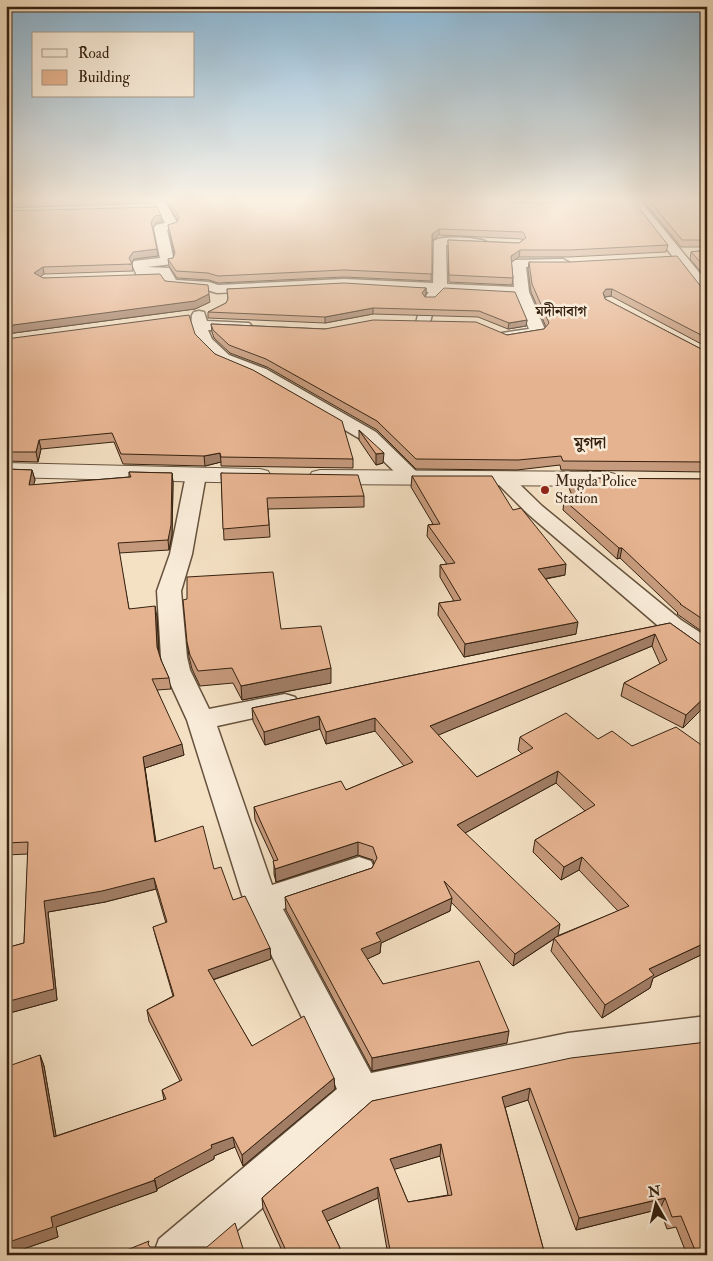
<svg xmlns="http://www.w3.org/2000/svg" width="713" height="1261" font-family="'IM FELL Double Pica','Noto Serif Bengali',serif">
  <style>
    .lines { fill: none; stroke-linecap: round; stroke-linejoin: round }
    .minor-casing { stroke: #66523d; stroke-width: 3 }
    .tertiary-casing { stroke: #66523d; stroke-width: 2 }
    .minor { fill: #f8ebd8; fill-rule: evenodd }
    .tertiary { fill: #f8ebd8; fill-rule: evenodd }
    .wall { fill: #c69a7c; stroke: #362210; fill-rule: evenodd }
    .shaded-wall { fill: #a17d65; stroke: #362210 }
    .building { fill: #e6b390; stroke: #362210; fill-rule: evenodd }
    .poi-dot { fill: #8f2418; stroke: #f8ebd8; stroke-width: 2 }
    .labels { text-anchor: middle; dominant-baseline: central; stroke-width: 5; stroke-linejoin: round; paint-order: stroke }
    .far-neighbourhood-label { font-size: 14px; font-weight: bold; fill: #362210; stroke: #f8ebd8 }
    .poi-label { font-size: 15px; fill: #362210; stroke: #f8ebd8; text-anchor: start }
    .far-district-label { font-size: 16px; font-weight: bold; fill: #362210; stroke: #f8ebd8 }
  </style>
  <rect width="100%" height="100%" fill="#f4e0c3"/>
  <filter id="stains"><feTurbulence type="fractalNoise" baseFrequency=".004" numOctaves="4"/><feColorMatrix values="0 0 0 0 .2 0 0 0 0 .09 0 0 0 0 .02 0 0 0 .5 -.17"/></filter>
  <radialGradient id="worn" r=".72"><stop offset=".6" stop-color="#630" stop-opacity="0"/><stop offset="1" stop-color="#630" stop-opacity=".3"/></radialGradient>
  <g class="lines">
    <g class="minor-casing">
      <path id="minor" d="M153 199H164L178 225 176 228 167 230 174 261 172 264 147 267 169 268 176 280 209 282 218 285 344 279 433 283 434 241C439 235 483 237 488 243L482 247 446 245 447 284 514 287 512 263 514 260 563 259 570 263 563 267H526L529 292 546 332 543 335C531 338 515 342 502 339L500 336 502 333 529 329 516 296 443 292 435 303 429 326H419L416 323 421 303 429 292 344 287 217 293 207 290 166 287 160 275 137 276 132 264 134 261 160 258 154 228 156 225 165 223Z
        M628 199H639L707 282V295L702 294Z
        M199 311 204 312 207 321 249 323 252 326 249 329 244 331 208 330 212 339 229 355 266 369 376 432 418 473 421 477 418 481 411 483 404 481 362 440 254 377 217 361 197 341 191 325 192 315 194 312Z
        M196 469 203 471 206 475 192 554 181 591 187 657 190 670 209 709 285 694 295 697 299 703 295 709 217 726 272 885 359 857 371 861 375 870 371 879 283 909 371 1073 568 1033 707 1016V1052L568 1069 371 1112 209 1255H153L159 1239 337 1089 242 895 187 720 164 670 161 657 157 591 170 554 186 475 189 471Z
        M502 472 509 474 542 506 681 620 707 637V657L698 655 663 630 528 514 492 478 495 474Z"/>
    </g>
    <g class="tertiary-casing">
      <path id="tertiary" d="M6 463 260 469 268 471 271 476 268 481 260 483 6 477Z
        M320 470 607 472 615 474 618 479 615 484 607 486 320 484 312 482 309 477 312 472Z"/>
    </g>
    <use href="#minor" class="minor"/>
    <use href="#tertiary" class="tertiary"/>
  </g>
  <path class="wall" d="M6 199H152V203L6 208Z
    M165 199H388L668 245 666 252 569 257H519L511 262 513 278 512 285 449 282 448 240 519 243 523 240 522 239 439 235 432 241 431 281 344 277 218 283 209 280 177 278 169 266 168 259 173 258 174 254 168 225 177 222 178 221Z
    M455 199H551L541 200Z
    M642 199H707V247H681Z
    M6 211 162 222 156 223 153 228 158 256 134 259 132 263 133 271 44 274 40 277 43 278 165 281 210 302 195 309 6 334Z
    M707 250V279L690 259 691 252Z
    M529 262 707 288V347L611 296 605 297V299L707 352V472L561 470 560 465 517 470 416 469 377 430 267 367 230 353 214 338 212 332 211 324 325 329 507 335 544 329 546 327 531 292 528 269Z
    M426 288V294L424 296 425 297 527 320 526 326 508 329 478 317 373 314 325 323 208 318V312L226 303 228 299 227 289Z
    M195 334 215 354 353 459V468L221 466V462L205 466 123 464 114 442 41 449 38 462 6 461V339Z
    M359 430 383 463 376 465 359 440Z
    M6 469 32 470 35 480 33 485 129 477V472L172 473 173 483 172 535 169 550 119 553 129 609 157 617 159 653 161 660 169 678 171 689 157 690 184 755 145 768 156 842 214 869 233 900 270 948 271 959 213 980 252 1046 334 1078 335 1089 243 1166 235 1147 214 1156V1159L157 1189V1191L56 1227 58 1237 6 1255 40 1055 44 1066 56 1136 164 1100 162 1090 180 1081 149 1021 147 1010 173 996 156 938 153 927 166 923 156 889 105 902 48 912 57 1000 6 1014V948L24 943 28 854 6 855Z
    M221 473 364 496V507L268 509 270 537 224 540Z
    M412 476 513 510 565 575 546 579 576 634 464 657 438 615 439 603 454 601 440 577V565L447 564 427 536 428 525 433 524 411 487Z
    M570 478 707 479V635L677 614 678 613 620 558 617 559 563 510 564 500 573 498 569 488Z
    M670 623 701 645H707V704L683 728 621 696 624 683 660 664 652 646 438 735 477 777 522 754 518 750 520 737 598 739 632 746 707 749V952L653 978 650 988 602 1018 551 951 554 939 513 966 451 902 450 911 381 943 380 953 367 959 383 984 507 1043 372 1071 286 910 285 897 372 868 374 864 373 860 358 855 276 882 274 874V861L255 820 254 807 346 790 404 766 375 731 326 744 320 729 265 745 253 721 252 708ZM556 783 585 811 535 840 533 852 561 880 579 870 618 911 557 936 465 833Z
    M281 629 331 683 242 700 233 683 200 686 192 669 189 657 187 642Z
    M707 1042V1255H687L676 1227 667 1229 660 1209 576 1230 528 1100 505 1107 545 1255H388L378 1198 327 1221 340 1248 341 1255H284L263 1209 262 1198 372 1101ZM440 1156 448 1195 408 1202 394 1169Z"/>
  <path class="shaded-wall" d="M161 215 162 222 156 223 152 228 151 222 155 216Z
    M439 229V235L432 241V234Z
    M157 249 158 256 134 259 130 265 129 258 133 252Z
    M520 250 519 257 510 263 511 256Z
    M43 267 44 274 35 281 34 273Z
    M426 288V294L422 299V293Z
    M606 289H612L611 296 605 297 603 293Z
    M209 294 210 302 195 309 6 334V326Z
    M373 308V314L325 323V317Z
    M527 320 526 326 508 329 509 323Z
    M39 440 41 449 38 462 36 452Z
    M220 453 221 462 205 466 204 456Z
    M384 453 383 463 376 465V454Z
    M32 470 35 480 31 495 29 485Z
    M172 473 173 483 172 535 169 550 168 540Z
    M619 548H622L620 558 617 559Z
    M566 564 565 575 537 580 538 569Z
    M155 606 157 617 159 657 157 647Z
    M578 622 576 634 464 657 465 644Z
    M655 634 652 646 429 739 430 726Z
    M331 668V683L242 700 241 686Z
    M707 695V704L683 728 686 715Z
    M319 716 320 729 265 745 264 732Z
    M375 718V731L326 744V732Z
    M182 744 184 755 145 768 157 853 143 757Z
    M558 771 556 783 456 838 457 825Z
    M358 842V855L276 882 275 869Z
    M582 857 579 870 561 880 564 867Z
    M154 878 156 889 105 902 48 912 57 1000 6 1014V1002L44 901Z
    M452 898 450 911 381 943 380 953 361 962V949L376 933Z
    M560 924 558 936 513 966 515 954Z
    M707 942V952L653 978 650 988 602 1018 605 1005 649 969Z
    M270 948 271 959 209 981 208 970Z
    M509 1031 507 1043 372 1071V1058Z
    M40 1055 44 1066 58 1147 54 1137Z
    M334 1078 335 1089 243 1166 242 1155Z
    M530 1088 528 1100 500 1109 502 1097Z
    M233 1137 235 1147 214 1156V1159L157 1189 154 1179 211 1145Z
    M441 1144 440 1156 389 1171 390 1159Z
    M155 1180 157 1191 56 1227 58 1237 6 1255V1243L51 1217Z
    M378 1187V1198L323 1223 322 1211Z
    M665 1198 660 1209 576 1230 579 1218Z
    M340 1248 341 1255H329Z"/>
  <path class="building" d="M6 199H69L6 201Z
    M168 199H388L542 203 604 199H632L668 245 570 250H520L511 256 513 278 449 275 448 240 519 243 526 238 523 232 439 229 432 234V274L344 270 218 276 208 273 176 271 168 259 173 258 175 253 168 225 177 222 179 217Z
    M648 199H707V240H682Z
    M157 207 161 215 155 216 151 222 157 249 133 252 129 258 132 264 43 267 34 273 43 278 160 274 165 281 208 285 209 294 195 301 6 326V211Z
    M707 250V269L691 252Z
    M677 256 702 288H707V338L612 289H606L603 293 605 299 707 352V462L563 461 561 456 518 460 416 459 377 421 266 359 229 345 213 330 211 324 325 329 373 320 476 322 507 335 544 329 549 323 532 284 529 262H570Z
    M344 283 426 288 422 293 425 297H435L444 288 515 292 527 320 509 323 479 311 373 308 325 317 208 312 226 303 228 299 227 289Z
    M189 315 195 334 215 354 253 370 342 421 353 459 221 457 220 453 204 456 121 454 112 433 39 440 36 452H6V339Z
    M359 430 384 453 376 454Z
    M6 469 32 470 29 485 131 477 129 472 172 473 171 525 168 540 118 543 129 609 155 606 157 647 161 660 169 678 152 679 182 744 143 757 155 842 203 826 214 869 221 867 233 900 245 896 270 948 208 970 252 1046 304 1016 334 1078 242 1155 233 1137 211 1145 212 1148 154 1179 155 1180 51 1217 53 1227 6 1243V1067L40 1055 54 1137 166 1099 162 1090 182 1080 147 1010 174 996 153 927 167 922 154 878 102 891 44 901 54 989 6 1002V948L24 943 28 842 6 843Z
    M221 473 358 475 364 496 267 498 269 525 223 529Z
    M412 476H492L513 510 521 508 566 564 538 569 578 622 465 644 439 603 461 600 440 565 455 563 428 525 440 524Z
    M570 478 707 479V622L680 604H681L622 548H619L564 500 579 497Z
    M273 572 281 629 321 626 331 668 241 686 232 668 198 671 190 655 187 642 183 600 187 599V577Z
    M670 623 701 645 707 646V695L686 715 624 683 667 660 655 634 430 726 477 777 533 748 520 737 566 713 598 739 612 731 632 746 676 727 707 749V942L649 969 654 975 605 1005 554 938 629 906 582 857 564 867 535 840 595 805 558 771 457 825 560 924 515 954 444 881 452 898 376 933 381 941 361 949 383 984 479 961 509 1031 372 1058 285 897 372 868 377 858 373 847 358 842 275 869 273 861 278 860 254 807 341 781 346 790 413 762 375 718 326 732 319 716 264 732 252 708Z
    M707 1042V1255H697L681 1216 672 1217 665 1198 579 1218 530 1088 502 1097 545 1255H391L378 1187 322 1211 340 1248 329 1255H288L262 1198 372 1101 571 1058ZM441 1144 452 1195 408 1202 390 1159Z
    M235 1223 245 1255H122V1252L149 1241 148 1244 150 1247H207Z"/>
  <linearGradient id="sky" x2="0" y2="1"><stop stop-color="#8ab7d6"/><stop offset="0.53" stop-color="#faf1e4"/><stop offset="1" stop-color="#faf1e4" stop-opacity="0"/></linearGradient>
  <rect width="713" height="376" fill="url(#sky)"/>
  <circle class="poi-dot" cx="545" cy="490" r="5"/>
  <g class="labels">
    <g class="far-neighbourhood-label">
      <text x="561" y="311">মদীনাবাগ</text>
    </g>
    <g class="poi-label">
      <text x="555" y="481">Mugda Police<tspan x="555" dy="17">Station</tspan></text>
    </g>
    <g class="far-district-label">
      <text x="590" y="443">মুগদা</text>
    </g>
  </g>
  <rect width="713" height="1261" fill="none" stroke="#f4e0c3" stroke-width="25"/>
  <rect x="8" y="8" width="698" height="1246" fill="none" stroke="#362210" stroke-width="2.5"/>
  <rect x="12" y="12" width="688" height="1236" fill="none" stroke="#362210"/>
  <rect x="32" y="32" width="162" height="65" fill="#f8ebd8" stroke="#aa9b88"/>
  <rect x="42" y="49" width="25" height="8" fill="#f8ebd8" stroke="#aa9b88"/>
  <text x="78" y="58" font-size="15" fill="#362210">Road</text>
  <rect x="42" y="70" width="25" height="15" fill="#e6b390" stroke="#aa9b88"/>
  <text x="78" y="82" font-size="15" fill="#362210">Building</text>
  <g transform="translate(656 1204) rotate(352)" stroke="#f8ebd8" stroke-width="4" paint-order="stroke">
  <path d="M0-4L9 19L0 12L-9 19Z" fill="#362210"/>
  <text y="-8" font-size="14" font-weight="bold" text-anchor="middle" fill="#362210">N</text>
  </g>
  <rect width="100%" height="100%" filter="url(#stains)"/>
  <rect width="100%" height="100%" fill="url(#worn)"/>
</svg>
